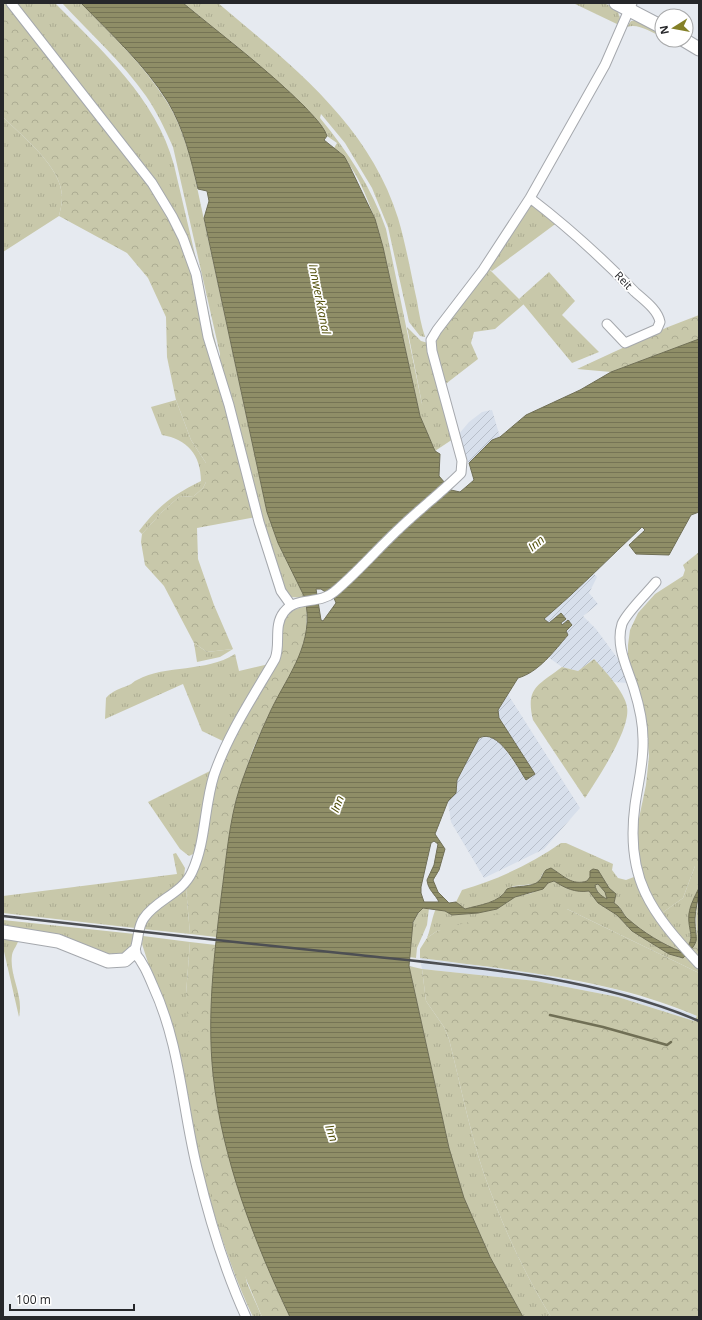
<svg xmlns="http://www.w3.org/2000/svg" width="702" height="1320" font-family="'Open Sans',sans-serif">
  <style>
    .built { fill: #d7dfeb }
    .industrial { fill: url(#industrial-furrows) }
    .grass { fill: url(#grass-tufts) }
    .forest { fill: url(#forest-crowns) }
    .water { fill: url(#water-rules); stroke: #706f55; fill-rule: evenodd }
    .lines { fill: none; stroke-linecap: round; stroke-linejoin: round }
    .stream { stroke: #706f55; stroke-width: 2.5 }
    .street-casing { stroke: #a5a8ad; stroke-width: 11 }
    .secondary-casing { stroke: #a5a8ad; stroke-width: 15 }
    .street { stroke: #fff; stroke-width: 9 }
    .secondary { stroke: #fff; stroke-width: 13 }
    .rail { stroke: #4d4f53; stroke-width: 2.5 }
    .labels { text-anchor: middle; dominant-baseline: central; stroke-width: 3.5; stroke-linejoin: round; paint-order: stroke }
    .street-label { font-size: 11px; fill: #26272a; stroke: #fff }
    .water-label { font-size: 12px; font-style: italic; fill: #54510c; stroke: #fff }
  </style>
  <defs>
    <pattern id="industrial-furrows" width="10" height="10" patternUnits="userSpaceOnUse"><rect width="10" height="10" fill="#d7dfeb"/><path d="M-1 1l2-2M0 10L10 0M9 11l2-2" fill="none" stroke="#b8bfca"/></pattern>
    <pattern id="grass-tufts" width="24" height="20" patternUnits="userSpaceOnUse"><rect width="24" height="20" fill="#c8c8aa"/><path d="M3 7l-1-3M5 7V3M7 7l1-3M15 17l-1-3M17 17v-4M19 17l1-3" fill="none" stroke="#acac92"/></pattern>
    <pattern id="forest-crowns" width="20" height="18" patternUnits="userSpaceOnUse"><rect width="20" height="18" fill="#c8c8aa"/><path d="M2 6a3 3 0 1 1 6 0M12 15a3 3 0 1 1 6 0" fill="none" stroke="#acac92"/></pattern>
    <pattern id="water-rules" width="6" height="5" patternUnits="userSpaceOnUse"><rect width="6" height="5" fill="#8f8e67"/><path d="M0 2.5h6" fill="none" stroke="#757455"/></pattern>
  </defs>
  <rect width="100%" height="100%" fill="#e6eaf0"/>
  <path class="built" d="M420 958 536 973 618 990 697 1016 694 1021 618 997 536 981 422 969Z"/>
  <path class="industrial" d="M492 410 500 437 492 440 469 463 463 456 458 435 469 422 482 412Z
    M594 574 597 577 589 593 598 604 583 616 596 629 618 659 628 683 614 682 594 659 578 671 562 667 548 657 568 635 561 623 553 621 549 623 544 619Z
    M507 693 580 808 544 849 484 878 451 822 448 801 457 789V780L479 738 484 735 493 737 500 742 526 779 535 774 498 718V710Z"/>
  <path class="grass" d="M14 3H55C102 51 156 98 174 165L218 353 217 360Z
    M62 3H81C111 34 144 65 167 102 179 121 186 143 192 164L267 512 278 543 305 598 290 597C275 581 279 555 267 540L219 367 220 354 173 147C165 129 157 112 146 96 122 62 90 33 62 3Z
    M183 3H218C290 64 369 124 398 218 406 245 411 274 417 301 419 313 421 325 425 337L420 336 409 322 388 227 372 188 345 143 321 114 320 118C348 152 372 188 386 229L422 404 446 416 453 439 435 451 420 416 383 247C374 215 360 169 334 148L337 143 327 136 326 133 262 69Z
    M573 3H604L617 9 620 18 619 25Z
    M638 20 662 32V37C651 32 638 23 627 27L631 21Z
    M3 117C23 137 63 168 62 198 62 204 60 211 59 216L3 252Z
    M531 206H533L558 222 492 271 488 268Z
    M549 272 575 301 562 315 599 352 572 363 519 299Z
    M176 400 191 440 206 463V482L203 488 194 496 179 497 162 512 142 534 139 531C159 505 173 495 201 481 201 455 187 439 162 435L151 407Z
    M194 643 207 652 233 649 220 657 197 662Z
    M235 654 239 671 269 664 225 742 202 731 183 684 105 719 106 698C113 690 120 689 129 685 132 684 134 681 137 680 167 664 205 673 235 654Z
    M212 770 195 853 189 856 180 849 148 802Z
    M561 843H566L613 864 612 870 618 878 626 880 634 877 640 892 682 952C662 944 644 933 628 919 622 913 623 909 614 903L616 894 609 888 598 870 594 869 590 871V877L587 881C572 886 564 876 551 868L543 873 539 881 534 884 514 886 507 889C500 903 479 905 465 909L456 902 462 890C497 880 531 864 561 843Z
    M176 853 185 868 184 877 135 928 3 913V896L177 874 173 854Z
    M695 866H699V888L693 900 689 915 691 937 688 947 662 913 683 898Z
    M554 881C565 888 575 893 589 891L598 903 617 915 632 931 678 957 683 958 685 955 699 970V973L567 909 437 931 427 938C430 931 433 913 436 909L445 911 452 915 478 913 497 909 515 897 532 893 548 883Z
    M598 884 605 892 608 899C602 897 596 892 595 885Z
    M186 888 190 934 143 929C149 910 172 901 186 888Z
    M423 908H429L427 925 417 948 416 958 409 957C410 940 409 921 423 908Z
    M3 920 135 934C131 947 127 954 113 957L3 927Z
    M143 936 190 942 186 994 247 1283 262 1317H253C225 1258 208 1195 192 1132 179 1080 166 1027 152 975L142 944Z
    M3 937 19 938C18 945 13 949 12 955 9 976 24 995 19 1017L3 947Z
    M409 966 422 969 426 1001 444 1027 449 1039C460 1083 469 1128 483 1171 501 1223 523 1271 551 1317H523L490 1257 464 1198 449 1148Z"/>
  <path class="forest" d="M3 3H9L145 176 184 244 256 517 197 528 198 559 214 605 233 649 207 652 194 643 164 586 145 565 141 542 142 534 162 512 179 497 194 496 203 488 206 482V463L191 440 176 400 167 357 166 317 148 278 127 253 59 216C60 211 62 204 62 198 63 168 23 137 3 117Z
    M488 268 524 304 495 329 474 332 471 343 478 359 443 386 434 340Z
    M699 315V339L611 372 577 369 668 327Z
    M407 327 421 341 428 343 446 416H427L422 404Z
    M699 552V866H695L683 898 662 913 641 876 636 844 638 823 646 785 649 756 646 724 628 662V645L630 630 638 613 655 594 683 576 685 570 683 565Z
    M307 605 306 639 297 663 271 710 253 749 236 800 216 937 190 934 186 888 199 868 213 789 222 765 235 735 276 665 282 629 285 619 292 611Z
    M594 659C604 670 625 692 627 707 631 729 598 778 585 798L533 720C525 687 539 685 562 667L578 671Z
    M699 902V958L691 950C702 935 692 918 699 902Z
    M539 906 567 909 699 973V1317H551C523 1271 501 1223 483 1171 469 1128 460 1083 449 1039L444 1027 426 1001 422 969 536 981 618 997 694 1021 697 1016C613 979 510 970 420 958V949L427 938 437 931 486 917Z
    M190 942 216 945 211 1020 213 1075 225 1142 281 1298 290 1317H262L214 1202 201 1155 193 1106 186 994Z"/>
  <path class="water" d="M81 3H183C224 37 267 69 305 107 313 116 323 125 327 136L324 140 344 156 349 165 375 219 383 247 420 416 435 451 440 454 439 476 451 490 460 492 474 480 469 463 492 440 500 437 526 415 580 390 611 372 699 339V512L691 515 669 555 636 554 629 545 645 530 642 527C609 558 578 590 544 619L549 623 561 613 566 619 561 623 562 625 568 620 572 625 566 631 568 635C554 651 539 672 518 678L498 710 499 718 535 774 526 780C517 766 498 728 479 738L457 780 456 793 448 801 435 834 445 849 439 870 433 880 438 892 449 903 456 902 465 909C479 905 500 903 507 889 516 885 532 888 539 881 542 878 543 873 546 870L551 868C564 876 572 886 587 881L590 877V871L593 869 598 870 609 888 616 894 614 903C623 909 622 914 628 919 644 933 662 944 682 952 698 939 687 931 689 914 690 905 695 896 699 888 699 899 695 909 695 919 695 942 702 939 683 958L669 954 632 931 617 915 598 903 589 891C575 893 565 888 554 881L548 883 543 889 515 897 497 909 478 913 452 915 445 911 423 908 418 913 413 922 409 966 449 1148 464 1198 490 1257 523 1317H290C254 1241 222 1159 213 1074 207 1015 214 956 221 898 226 862 229 820 240 787 249 761 259 735 271 710 289 673 315 643 305 598L278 543 267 512 204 218 209 201 207 191 198 189C191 159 184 129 168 102 145 65 111 34 81 3ZM316 589H321L334 598 336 603 323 621 321 620ZM434 841 438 844 434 865 427 880C428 890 435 894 439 902H424L421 893V887L431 843ZM598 884 605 892 607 899C601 896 596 892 595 885Z"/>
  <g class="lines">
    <path class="stream" d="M550 1015 603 1027 667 1045 671 1042"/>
    <g class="street-casing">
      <path id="street" d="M11 3 152 183 172 216 183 238 196 274 208 337 229 405 259 522 281 591 291 605
        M530 198C568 227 602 258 635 292 644 300 658 310 660 322L657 329 625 343 607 324
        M656 582C648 592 626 613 622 624 615 646 628 669 634 689 639 705 643 723 643 739 644 762 638 783 635 805 625 879 651 912 699 964
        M246 1317C224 1269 209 1218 197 1168 182 1107 180 1044 153 986 148 974 143 962 134 952 139 941 137 927 144 918 157 899 182 894 192 872 206 842 204 806 214 775 228 734 253 697 275 659 281 644 273 626 284 612 296 596 319 605 334 592 358 572 378 548 402 526 421 508 442 492 461 473L462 461 432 351 431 340 437 330 483 270 530 198 605 65 632 3"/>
    </g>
    <g class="secondary-casing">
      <path id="secondary" d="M616 3 662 27
        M684 40 699 49
        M3 932 58 941 108 961 125 960 134 952"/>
    </g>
    <use href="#street" class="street"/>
    <use href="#secondary" class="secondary"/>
    <path class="rail" d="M3 916C122 930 240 943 359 955 471 967 594 976 699 1021"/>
  </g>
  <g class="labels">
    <g class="street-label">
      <text transform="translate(624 280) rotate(46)">Reit</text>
    </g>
    <g class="water-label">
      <text transform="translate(320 299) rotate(79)">Innwerkkanal</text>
      <text transform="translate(536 543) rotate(-39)">Inn</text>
      <text transform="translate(337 804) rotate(-69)">Inn</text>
      <text transform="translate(332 1133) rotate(72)">Inn</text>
    </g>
  </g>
  <rect width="702" height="1320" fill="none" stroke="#26272a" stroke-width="8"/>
  <g transform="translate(674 28) rotate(259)"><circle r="19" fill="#ffffff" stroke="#a8a9aa"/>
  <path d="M0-3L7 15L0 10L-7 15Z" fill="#848028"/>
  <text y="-6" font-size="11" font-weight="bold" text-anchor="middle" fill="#26272a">N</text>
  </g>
  <path d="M10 1304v6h124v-6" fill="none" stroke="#26272a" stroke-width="2"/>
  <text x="16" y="1304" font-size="12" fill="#26272a" stroke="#ffffff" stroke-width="3" paint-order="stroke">100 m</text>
</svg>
